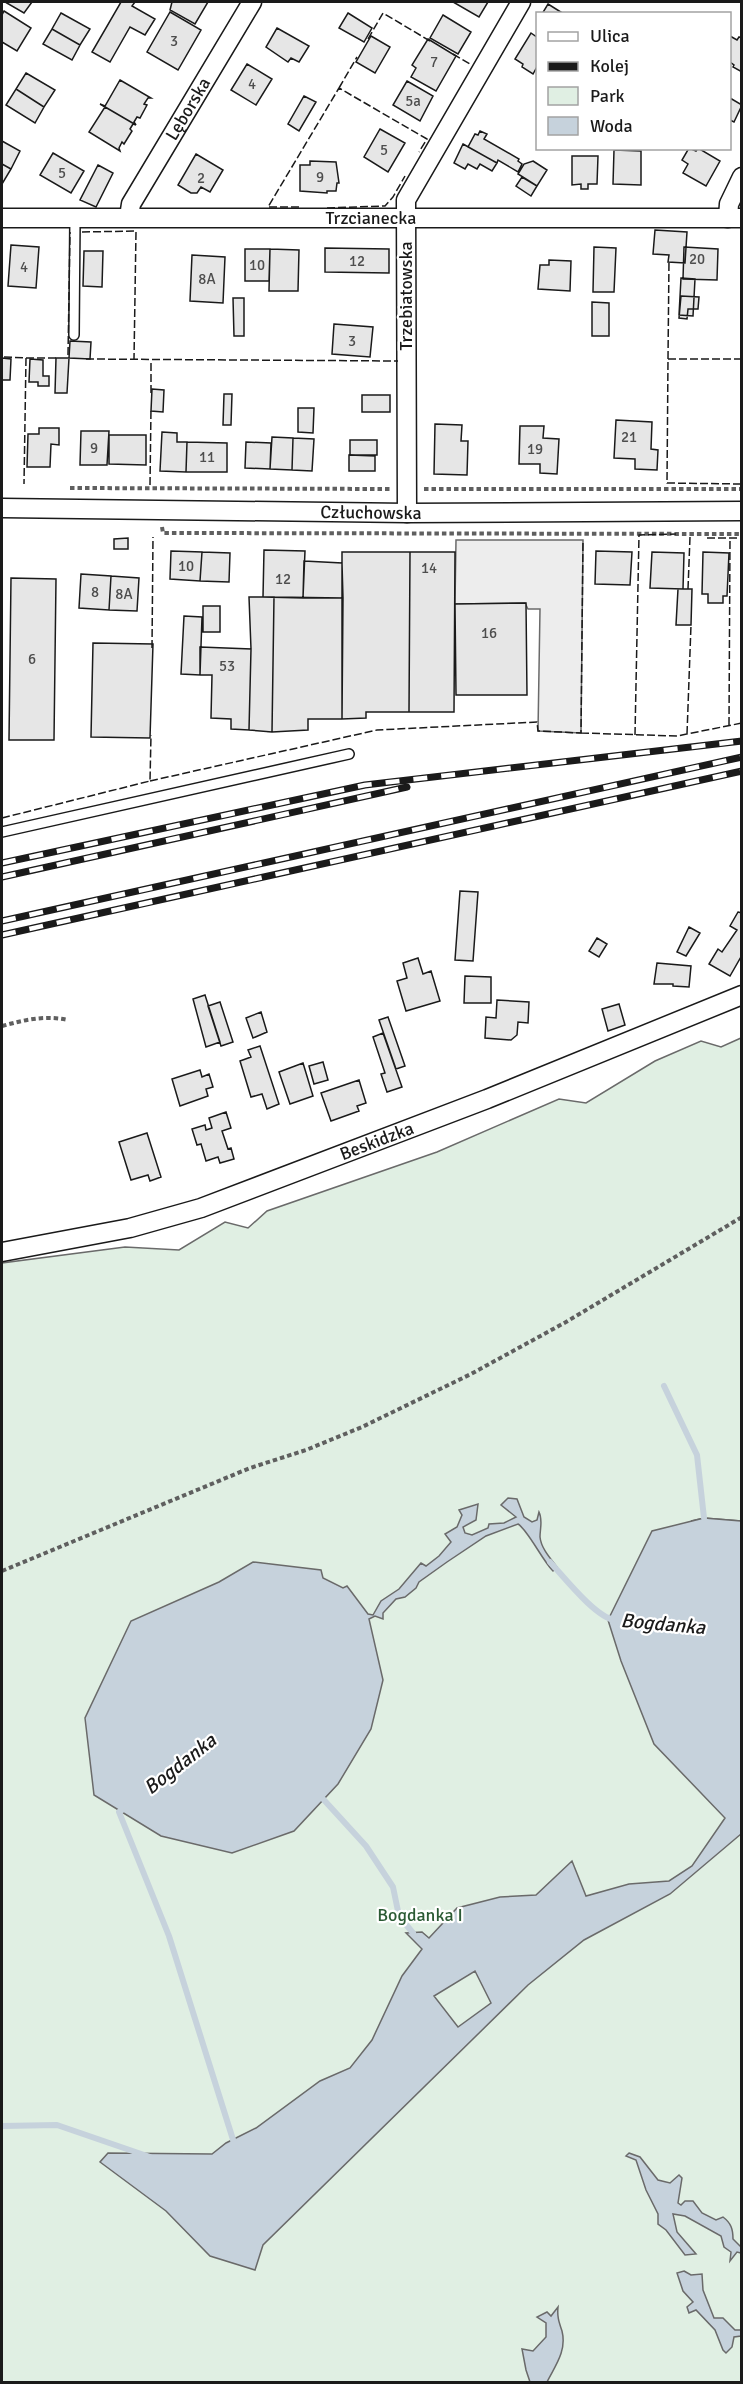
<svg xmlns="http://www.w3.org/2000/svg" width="743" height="2384" font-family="Signika,sans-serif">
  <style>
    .green { fill: #e0efe3; stroke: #6a6a6a; stroke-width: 1.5 }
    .parking { fill: #ededed; stroke: #6a6a6a; stroke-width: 1.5 }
    .water { fill: #c6d2dc; stroke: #6a6a6a; stroke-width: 1.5; fill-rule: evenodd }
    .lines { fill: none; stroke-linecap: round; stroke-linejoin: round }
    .stream { stroke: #c6d2dc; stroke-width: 6 }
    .building { fill: #e6e6e6; stroke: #1a1a1a; stroke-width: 1.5 }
    .service-casing { stroke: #1a1a1a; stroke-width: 12 }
    .minor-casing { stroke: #1a1a1a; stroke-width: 21 }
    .path { stroke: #5f5f5f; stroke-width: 4; stroke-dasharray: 4.5 3; stroke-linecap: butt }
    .service { stroke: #fff; stroke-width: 9 }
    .minor { stroke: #fff; stroke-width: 18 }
    .rail-casing { stroke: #1a1a1a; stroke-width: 7 }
    .rail { stroke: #fff; stroke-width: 4.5; stroke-dasharray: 14; stroke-linecap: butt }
    .fence { stroke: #1a1a1a; stroke-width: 1.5; stroke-dasharray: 8 3; stroke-linecap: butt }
    .labels { text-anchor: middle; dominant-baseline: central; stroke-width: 4.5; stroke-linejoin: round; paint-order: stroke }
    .number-label { font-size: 15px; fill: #4d4d4d }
    .street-label { font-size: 18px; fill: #1a1a1a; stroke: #fff }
    .park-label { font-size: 18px; fill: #2b5a34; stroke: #fff }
    .water-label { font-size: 20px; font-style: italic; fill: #1a1a1a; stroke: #fff }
  </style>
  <rect width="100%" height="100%" fill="#fff"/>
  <path class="green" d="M741 1038V1521L704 1518 691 1521 741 1528V2382H2V1263L125 1247 179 1250 225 1222 248 1228 267 1211 437 1152 559 1099 586 1103 655 1061 701 1041 721 1047Z"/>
  <path class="parking" d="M456 540H583L581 733 538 731 540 609H528L525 603 455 604Z"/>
  <path class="water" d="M508 1498 517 1499 524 1517 532 1522 537 1520 539 1512C543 1520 540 1528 540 1537 541 1548 550 1558 557 1567L553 1571C542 1560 528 1530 518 1524L486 1536 447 1562 419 1582 416 1588 405 1597 396 1599 383 1613V1619L375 1616 369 1619 383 1680 371 1729 338 1784 294 1831 232 1853 161 1836 94 1795 85 1718 131 1621 219 1582 253 1562 321 1570 323 1578 343 1588 347 1586 368 1614 373 1615 381 1601 399 1589 421 1563 426 1566 439 1556 451 1542 445 1534 457 1527 462 1515 459 1510 478 1504 476 1520 463 1527 465 1533 472 1535 488 1528 489 1524 504 1523 516 1517 501 1505Z
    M704 1518 741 1521V1834L670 1894 584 1940 528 1985 263 2245 255 2270 210 2256 166 2211 100 2162 108 2153 212 2154 226 2143 256 2128 320 2081 350 2068 372 2040 402 1976 422 1949 406 1933 422 1932 429 1938 457 1908 500 1897 536 1895 572 1861 586 1896 629 1884 669 1881 692 1866 725 1818 654 1744 621 1661 608 1620 652 1531ZM475 1971 491 2003 458 2027 434 1996Z
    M629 2153 640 2157 658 2180 670 2183 679 2175 682 2178 678 2203 681 2205 685 2201H693L702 2213 716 2220 723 2217C731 2223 733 2229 733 2239L741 2247V2253L737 2252 730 2261 731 2252 724 2247 721 2236 685 2216 673 2214 677 2232 696 2254 685 2255 666 2230 658 2224V2214L646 2190 636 2160 626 2156Z
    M684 2271 691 2275 702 2274 703 2290 714 2318H723L735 2330H741V2336L734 2337 732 2347 726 2353 723 2350 715 2330 696 2310 689 2313 687 2307 693 2302 683 2291 677 2273Z
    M558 2307C557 2317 559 2322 562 2331 567 2351 555 2366 547 2382H530L526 2370 522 2349 533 2351 546 2337V2323L537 2317 547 2312 551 2316Z"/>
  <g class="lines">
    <path class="stream" d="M664 1386 697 1455 704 1518
      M550 1562C564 1577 596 1618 615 1620
      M324 1800 366 1846 393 1887 399 1916 413 1933
      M126 1807 119 1812 169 1936 235 2146
      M2 2126 57 2125 150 2157"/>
  </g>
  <path class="building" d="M5 2H32L24 13Z
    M121 2H135L132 6 155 19 145 35 130 27 110 62 92 52Z
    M172 2H208L195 24 170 10Z
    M453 2H488L479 17Z
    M548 4 564 14H542Z
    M4 11 31 28 17 51 2 42V15Z
    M170 12 201 30 178 70 147 52Z
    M61 13 90 29 80 45 52 29Z
    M348 13 372 28 364 42 339 28Z
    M443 15 471 32 458 54 430 38Z
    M277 28 309 46 299 62 291 58 288 62 266 47Z
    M52 29 80 45 72 60 43 44Z
    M531 33 538 38V65L533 74 522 67 523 64 515 59Z
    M371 36 390 47 375 73 356 62Z
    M730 36 737 40 739 37 742 38V72L733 67 734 65 730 62Z
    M428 39 456 56 436 91 411 77 416 68 412 65Z
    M247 64 272 79 256 105 231 90Z
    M26 73 55 90 44 107 16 89Z
    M120 80 151 98H148L144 104 147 105 140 118 137 117 134 122 136 125 100 104 105 106Z
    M407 81 433 96 420 121 393 105Z
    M16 89 44 107 35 123 6 105Z
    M304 96 316 102 299 131 288 124Z
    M730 98 742 105 734 122 730 120Z
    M100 104 136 125 133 124 130 129 132 131 124 144 122 142 119 148 120 151 89 132 105 107Z
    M380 129 405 143 388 172 364 157Z
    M480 131 487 134 484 139 519 159 518 161 522 164 518 172 498 160 497 163 468 147 475 134 478 135Z
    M2 141 20 151 11 169 2 164Z
    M463 144 497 163 492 171 480 164 477 169 468 164 465 169 454 163Z
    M689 148 696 151 698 148 720 161 706 186 683 173 688 164 682 160Z
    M614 150 641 151V185L613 184Z
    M53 153 84 171 71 193 40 175Z
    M196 154 223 170 210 192 201 187 197 193H191L178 185Z
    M572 156H598L597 184H588V189H581V184L572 185Z
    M310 161 336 162 339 183H337L336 191H327V193L300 191V165H310Z
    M533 161 547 170 537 186 518 174 524 164Z
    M2 164 11 169 2 184Z
    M98 165 113 173 96 207 80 200Z
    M522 177 537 186 531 196 516 186Z
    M655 230 687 232 685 263 668 262 669 255 653 254Z
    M11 245 39 247 36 288 8 286Z
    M594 247 616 248 614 292H593Z
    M684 247 718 249 717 280 683 279Z
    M325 248 389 249V273L325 272Z
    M245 249H270L269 281H245Z
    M270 249 299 250 298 291H269Z
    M84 251H103L102 287 83 286Z
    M192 255 225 257 223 303 190 301Z
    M549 260 571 261 570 291 538 289 540 265H549Z
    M681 278 695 279 693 316 679 315Z
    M681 296 699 297 698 309H688L687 319 679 318Z
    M233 298H244V336H234Z
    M592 302 609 303V336H592Z
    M334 324 373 327 370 357 332 354Z
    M70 341 91 342 90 359 69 358Z
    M2 358 11 359 10 380H2Z
    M56 358H69L67 393H55Z
    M30 359 43 360V376H49V386H38V382H29Z
    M152 389 164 390 163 412 151 411Z
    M224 394H232L231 425H223Z
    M362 395H390V412H362Z
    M298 408H314L313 433 298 432Z
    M616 420 652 422 651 449 658 450 657 470 635 469V459L614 458Z
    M435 424 462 425 461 441H468L467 475 434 474Z
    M520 426H544L543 438 559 439 557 474 540 473V464H519Z
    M39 428H59V445L51 444 50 467H27L28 434H39Z
    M81 431H109L107 465H80Z
    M162 432 177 433V442H187L186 472 160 471Z
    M109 435H146V465L109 464Z
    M272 437 293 438 292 470 270 469Z
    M293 438 314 439 312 471 292 470Z
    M350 440H377V455H350Z
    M187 442 227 443V472H186Z
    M246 442 271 443 270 469 245 468Z
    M349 455 375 456V471H349Z
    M128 538V549H114V539Z
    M264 550 305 551 303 598 263 597Z
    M171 551 202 552 200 581 170 579Z
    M596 551 632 552 630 585 595 584Z
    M202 552 230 553 229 582 200 581Z
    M342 552H410L409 712H366V718L342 719Z
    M410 552H455L454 712H409Z
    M652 552 684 553 683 589 650 588Z
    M703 552 729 553 727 596H723V603H708V594H702Z
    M304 561 342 563 343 598H303Z
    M81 574 111 576 109 610 79 608Z
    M111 576 139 578 137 611 109 610Z
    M11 578 56 579 54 740H9Z
    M678 589H692L691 625H676Z
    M249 597H274L272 732 249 730 251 649Z
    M274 597 343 598 342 719H308V730L272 732Z
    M526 603 527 695H456L455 604Z
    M203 606H220V632H203Z
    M184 616 202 617 200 675 181 674Z
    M93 643 153 644 150 738 91 737Z
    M200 647 251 649 249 730 231 729V719L211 718 212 675H200Z
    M460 891 478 892 473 961 455 960Z
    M738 912 742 913V955L730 976 709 964 718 949 722 952 737 930 730 926Z
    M689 927 700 933 686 956 677 952Z
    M597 938 607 944 599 957 589 951Z
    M418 958 423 974 431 971 440 1001 406 1011 397 981 407 978 403 963Z
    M657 963 691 966 689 987 673 986V984H654Z
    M465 976 491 977V1003H464Z
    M205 995 220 1042 206 1047 193 999Z
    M497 1000 529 1002 528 1023 518 1022 517 1035 511 1040 485 1038 486 1017 496 1018Z
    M220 1002 233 1042 221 1046 208 1006Z
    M619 1004 625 1025 608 1031 602 1009Z
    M261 1012 267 1032 253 1038 246 1018Z
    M388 1017 405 1066 396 1069 379 1020Z
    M383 1033 402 1087 387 1092 381 1074 385 1073 373 1037Z
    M260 1046 279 1104 267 1109 262 1094 251 1097 240 1061 251 1057 248 1050Z
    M323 1062 328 1080 314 1084 309 1066Z
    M303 1063 313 1096 290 1104 279 1072Z
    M200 1070 202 1077 209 1074 213 1087 206 1089 208 1096 180 1106 172 1079Z
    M359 1080 366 1103 357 1106 359 1111 331 1121 321 1093Z
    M226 1112 231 1128 222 1131 228 1149 231 1148 234 1159 220 1163 218 1157 206 1161 201 1144 197 1145 192 1129 205 1125 206 1130 212 1128 209 1118Z
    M147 1133 161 1177 150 1181 148 1175 131 1180 119 1142Z"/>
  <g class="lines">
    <g class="service-casing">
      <path id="service" d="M74 335 75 219
        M2 832 349 754"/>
    </g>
    <g class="minor-casing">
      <g id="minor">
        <path id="s1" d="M129 217 131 204 252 2"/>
        <path id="s2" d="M2 218H742"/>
        <path d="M728 218 729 204 742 177"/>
        <path id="s3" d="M2 508 407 513 742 511"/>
        <path d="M407 513 406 200 521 2"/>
        <path id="s4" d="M2 1252 130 1228 201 1208 487 1099 742 995"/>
      </g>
    </g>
    <path class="path" d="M70 488 390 489
      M424 489H742
      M162 527 163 533H180L742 534
      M2 1026C24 1020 45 1015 68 1020
      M2 1571 250 1468 306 1450 362 1427 471 1374 566 1322 742 1217"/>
    <use href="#service" class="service"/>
    <use href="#minor" class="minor"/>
    <g class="rail-casing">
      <path id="rail" d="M2 863 365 785 742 741
        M2 877 407 787
        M2 921 742 757
        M2 935 742 771"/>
    </g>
    <use href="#rail" class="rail"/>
    <path class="fence" d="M368 39 383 13 430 41
      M453 54 470 64
      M339 88 357 57
      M299 207H268L339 88 427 139 419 152
      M327 208 385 206 393 197 405 176
      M82 232 136 231 134 359
      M68 355 70 232
      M4 357 26 358 24 484
      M26 358H59
      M86 359 398 361
      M668 359 669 260
      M742 359H668L667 483 742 484
      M151 393V360
      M150 485 151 408
      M707 538H742
      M688 589 690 537
      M152 648 153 537
      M729 725 730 538
      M581 733 677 736 742 723
      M687 734 691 625
      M635 735 639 535 676 534
      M150 781 377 730 537 722 538 731 581 733 583 540
      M2 818 150 781 151 735"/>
  </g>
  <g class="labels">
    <g class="number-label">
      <text x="174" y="41">3</text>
      <text x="434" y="62">7</text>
      <text x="252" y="84">4</text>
      <text x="413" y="101">5a</text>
      <text x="384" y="150">5</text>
      <text x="62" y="173">5</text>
      <text x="320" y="177">9</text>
      <text x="201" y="178">2</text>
      <text x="697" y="259">20</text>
      <text x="357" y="261">12</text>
      <text x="257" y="265">10</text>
      <text x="24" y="267">4</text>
      <text x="207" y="279">8A</text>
      <text x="352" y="341">3</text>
      <text x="629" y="437">21</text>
      <text x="94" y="448">9</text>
      <text x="535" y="449">19</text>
      <text x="207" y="457">11</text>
      <text x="186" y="566">10</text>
      <text x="429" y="568">14</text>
      <text x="283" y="579">12</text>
      <text x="95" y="592">8</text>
      <text x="124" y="594">8A</text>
      <text x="489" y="633">16</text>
      <text x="32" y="659">6</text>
      <text x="227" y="666">53</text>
    </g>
    <g class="street-label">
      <text stroke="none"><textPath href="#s1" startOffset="124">Lęborska</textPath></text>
      <text stroke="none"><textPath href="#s2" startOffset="369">Trzcianecka</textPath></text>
      <text transform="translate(406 296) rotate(-90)">Trzebiatowska</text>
      <text stroke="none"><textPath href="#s3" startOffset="369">Człuchowska</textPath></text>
      <text stroke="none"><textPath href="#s4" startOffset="392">Beskidzka</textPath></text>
    </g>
    <g class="park-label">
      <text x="420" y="1915">Bogdanka I</text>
    </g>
    <g class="water-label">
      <text transform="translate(663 1624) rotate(5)">Bogdanka</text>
      <text transform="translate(180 1764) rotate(-38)">Bogdanka</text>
    </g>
  </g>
  <rect width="743" height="2384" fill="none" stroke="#1a1a1a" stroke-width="6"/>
  <rect x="536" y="12" width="195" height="138" fill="#ffffff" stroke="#a3a3a3" stroke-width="1.5"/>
  <rect x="548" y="32" width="30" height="9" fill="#ffffff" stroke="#a3a3a3" stroke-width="1.5"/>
  <text x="590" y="42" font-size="18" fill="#1a1a1a">Ulica</text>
  <rect x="548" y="62" width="30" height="9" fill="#1a1a1a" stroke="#a3a3a3" stroke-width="1.5"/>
  <text x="590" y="72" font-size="18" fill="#1a1a1a">Kolej</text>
  <rect x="548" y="87" width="30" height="18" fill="#e0efe3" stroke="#a3a3a3" stroke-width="1.5"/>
  <text x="590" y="102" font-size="18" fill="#1a1a1a">Park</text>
  <rect x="548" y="117" width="30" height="18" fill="#c6d2dc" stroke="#a3a3a3" stroke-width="1.5"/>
  <text x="590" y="132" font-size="18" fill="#1a1a1a">Woda</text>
</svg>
